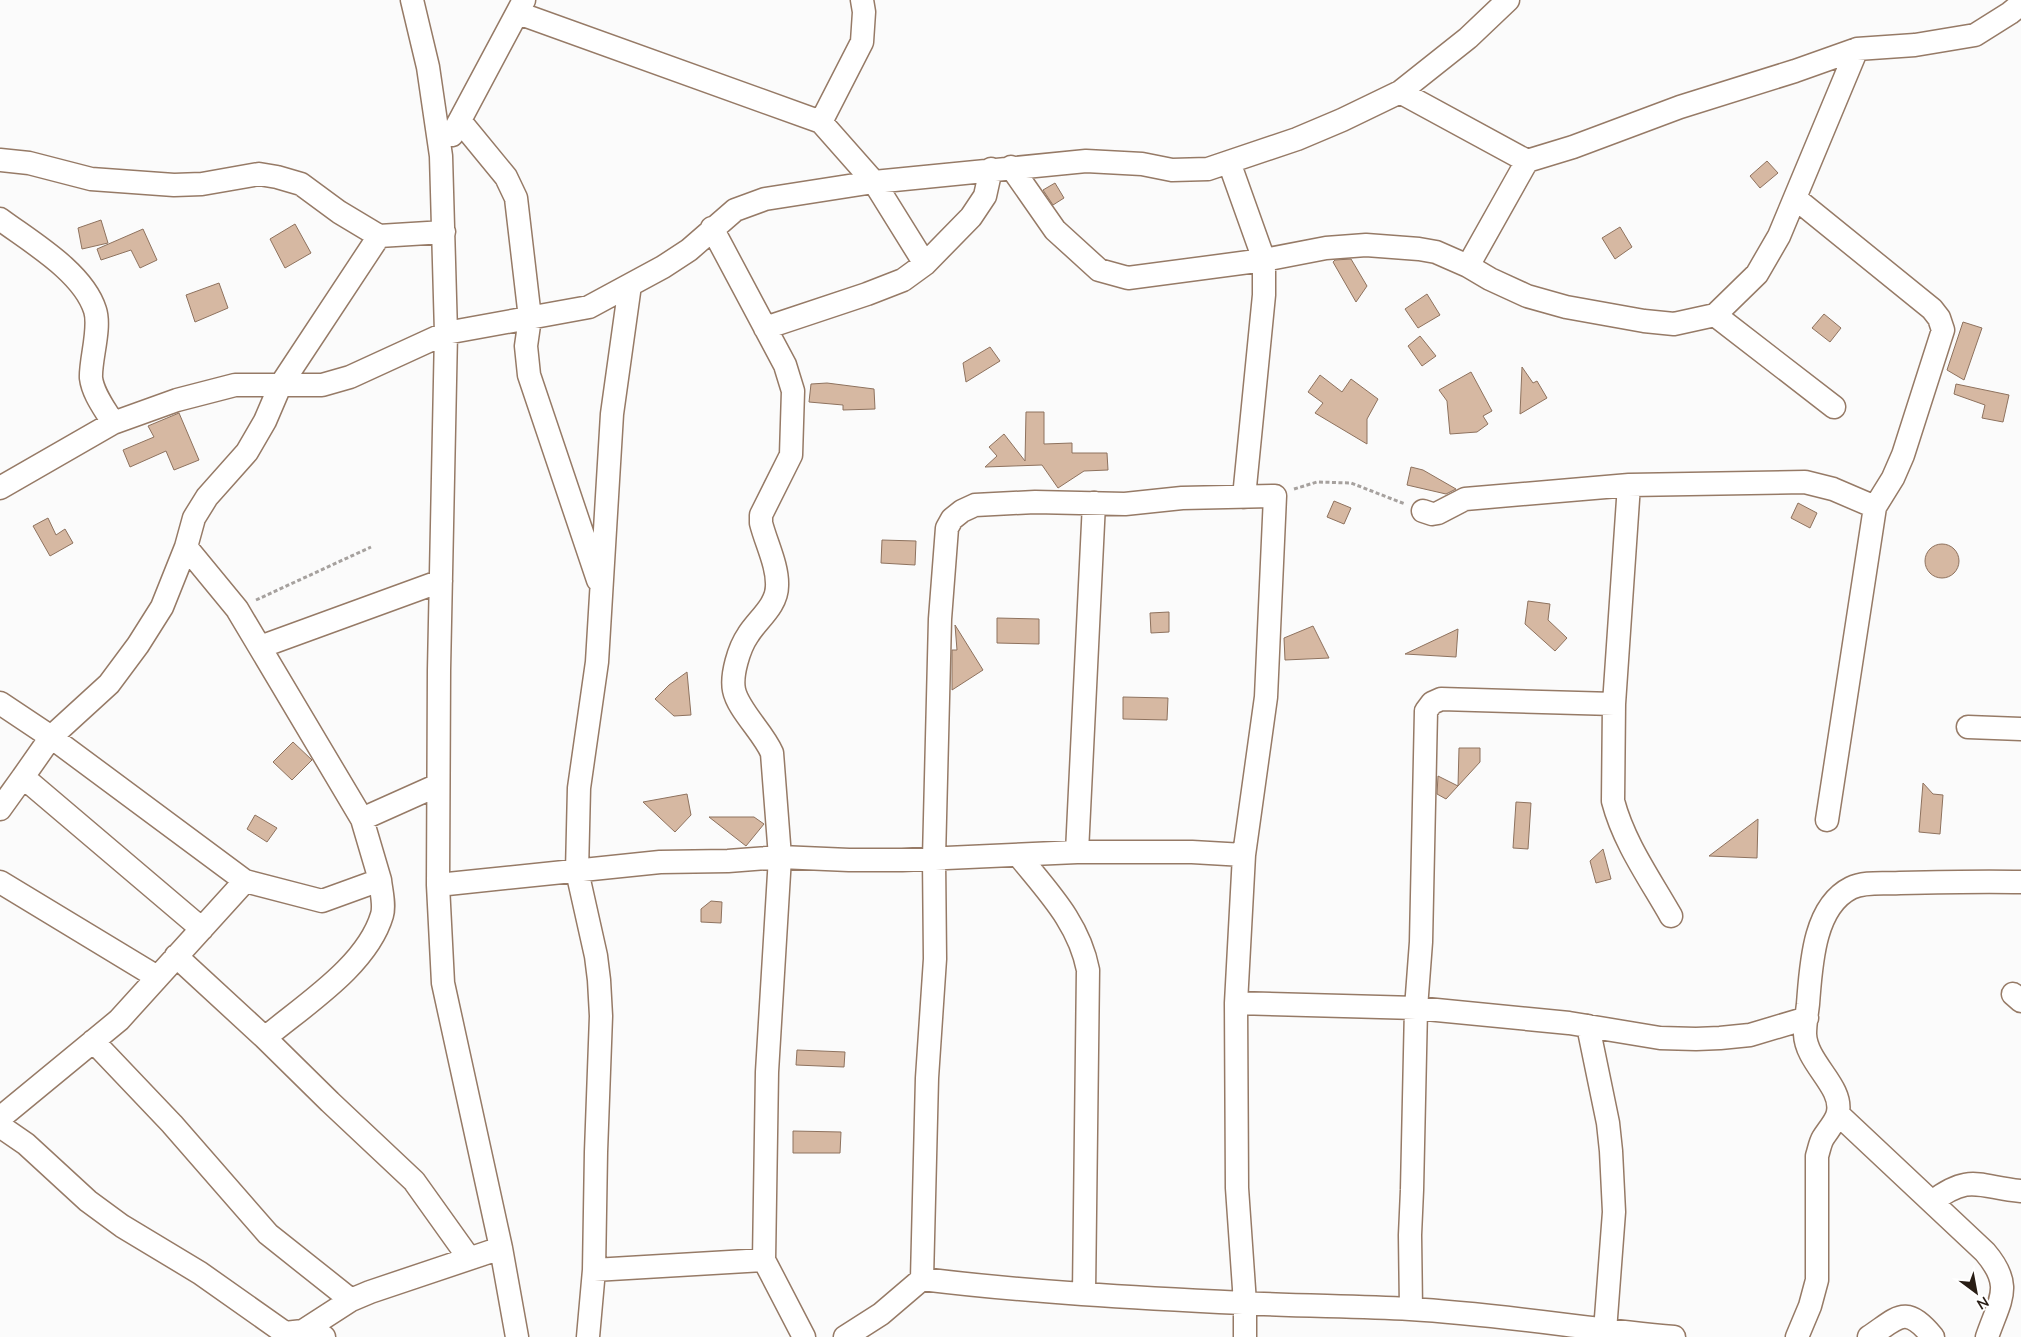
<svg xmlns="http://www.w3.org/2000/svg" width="2021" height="1337" font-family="Lato,sans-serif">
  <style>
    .building { fill: #d6b8a2; stroke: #8e725e }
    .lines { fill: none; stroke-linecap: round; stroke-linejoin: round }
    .minor-casing { stroke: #967a66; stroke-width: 25 }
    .path { stroke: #a6a19e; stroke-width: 3; stroke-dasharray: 4 2.5; stroke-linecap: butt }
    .minor { stroke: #fff; stroke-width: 22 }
  </style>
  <rect width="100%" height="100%" fill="#fbfbfb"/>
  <path class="building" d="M1767 161 1778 173 1760 188 1750 176Z
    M1055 183 1064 198 1053 205 1043 190Z
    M101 220 108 243 82 249 78 228Z
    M295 224 311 253 285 268 270 239Z
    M1620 227 1632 247 1615 259 1602 238Z
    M143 229 157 260 140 268 131 250 101 260 97 249Z
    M1351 259 1367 286 1356 302 1333 262 1335 260Z
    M219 283 228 308 195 322 186 295Z
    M1427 294 1440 315 1418 328 1405 309Z
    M1824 314 1841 328 1830 342 1812 328Z
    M1963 322 1982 328 1964 380 1947 370Z
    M1420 336 1436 356 1422 366 1408 346Z
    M990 347 1000 361 966 382 963 363Z
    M1522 367 1533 383 1537 381 1547 398 1520 414Z
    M1471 372 1492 411 1483 416 1488 424 1477 432 1450 434 1447 401 1439 390Z
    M1320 375 1342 392 1351 379 1378 399 1367 419V444L1315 413 1323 403 1308 392Z
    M827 383 874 389 875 409 843 410V405L809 402 811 384Z
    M1956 384 2009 395 2003 422 1982 418 1985 405 1954 394Z
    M1026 412H1044V444L1072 443V453H1107L1108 470 1084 471 1058 488 1042 465 985 467 997 456 989 447 1004 434 1025 461Z
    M179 413 199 460 174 470 166 451 130 467 123 450 154 437 148 426Z
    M1411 467 1423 470 1456 489 1446 494 1407 485Z
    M1334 501 1351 508 1344 524 1327 517Z
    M1798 503 1817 513 1810 528 1791 518Z
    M48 518 56 535 65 529 73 543 50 556 33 526Z
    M882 540 916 541 915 565 881 563Z
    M1925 561a17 17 0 1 1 34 0a17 17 0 1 1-34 0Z
    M1528 601 1550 604 1548 620 1567 638 1555 651 1525 624Z
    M1169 612V632L1151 633 1150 613Z
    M997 618 1039 619V644L997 643Z
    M955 625 983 670 952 690V650H957Z
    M1313 626 1329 658 1285 660 1284 638Z
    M1458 629 1456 657 1405 654Z
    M687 672 691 715 674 716 655 699 669 685Z
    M1123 697 1168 698 1167 720 1123 719Z
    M293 742 312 760 292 780 273 762Z
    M1459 748H1480V762L1446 799 1437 794 1438 776 1458 786Z
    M1923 783 1933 794 1943 795 1940 834 1919 832Z
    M687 794 691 815 675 832 643 802Z
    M1516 802 1531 803 1528 849 1513 848Z
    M255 815 277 828 267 842 247 829Z
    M709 817H754L764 824 746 846Z
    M1758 819 1757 858 1709 856Z
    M1603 849 1611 879 1596 883 1590 861Z
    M711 901 722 902 721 923 701 922V909Z
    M797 1050 845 1052 844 1067 796 1065Z
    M793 1131 841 1132 840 1153H793Z"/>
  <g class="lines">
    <g class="minor-casing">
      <path id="minor" d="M412 0 428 67 441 156 446 333 439 670 438 885 443 983 501 1248 517 1337
        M518 13 821 122 874 182 925 264
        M1400 92 1527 161 1573 147 1680 107 1795 71 1857 49 1915 45 1975 35 2010 13 2021 4
        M460 121 506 177 516 198 530 318 526 346 529 375 598 580
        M821 122 862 42 864 12 862 0
        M452 135 524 0
        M0 160 29 163 91 179 174 185 202 184 259 174 277 177 301 184 339 212 379 236 444 232
        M1229 162 1264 260V295L1244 497
        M1011 167 1055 230 1099 270 1128 278 1264 260 1326 248 1366 245 1419 249 1436 252 1468 266 1490 279 1527 296 1566 307 1644 321 1674 324 1715 315 1757 274 1779 236 1857 49
        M1795 198 1932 309 1939 318 1943 330 1903 455 1893 478 1875 507 1827 820
        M0 219C31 242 83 272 95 310 101 328 90 360 91 378 93 394 105 409 113 423
        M1468 266 1527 161
        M1715 315 1834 407
        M765 328 867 294 903 280 925 264 971 217 985 196 991 169
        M1629 485 1614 704 1613 801C1624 843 1650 879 1671 916
        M0 488 113 423 177 400 235 385H322L350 377 446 333 589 307 663 267 689 250 735 210 765 199 874 182 1086 161 1142 164 1172 170 1208 169 1297 139 1342 120 1400 92 1468 38 1508 0
        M1423 511 1432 514 1438 513 1465 499 1629 485 1805 482 1833 489 1875 507
        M260 647 441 581
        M0 703 51 737 245 881 322 901 380 880 362 819 237 609 186 547
        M1968 727 2021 729
        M0 809 23 777
        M362 819 438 785
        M1077 852 1094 503
        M1019 856C1048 892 1079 923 1088 970L1084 1293
        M0 882 157 977
        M438 885 660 862 728 861 780 857 849 860H902L1077 852H1192L1244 855 1236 1003 1237 1188 1245 1303V1337
        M202 929 23 777 51 737 109 684 138 645 162 607 186 547 194 518 207 497 247 452 265 421 280 386 379 236
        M176 956 265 1038 330 1102 414 1181 469 1258
        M2013 994 2021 1001
        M1236 1003 1416 1008 1569 1023 1660 1038 1696 1039 1720 1038 1750 1035 1807 1018
        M1588 1026 1608 1123 1611 1151 1614 1212 1605 1331
        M265 1038C304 1005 367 966 382 915 385 905 381 890 380 880
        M93 1041 172 1124 268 1234 351 1300
        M1838 1114 1985 1252C2014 1286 2000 1299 1987 1337
        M0 1118 119 1020 245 881
        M0 1126 26 1144 88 1201 122 1226 200 1273 285 1333 303 1331 324 1337
        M1932 1202C1969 1173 1979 1187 2021 1191
        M764 1260 804 1337
        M594 1270 764 1260 767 1072 780 857 772 753C763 732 738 710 734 690 731 675 739 648 748 635 757 620 777 606 777 586 778 566 766 543 761 523V515L791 455 793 391 785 365 712 228
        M922 1279C1028 1292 1136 1298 1243 1303 1299 1306 1355 1306 1410 1309 1499 1314 1586 1329 1674 1337
        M1411 1309 1410 1235 1412 1190 1416 1008 1421 942 1426 711 1432 703 1441 699 1614 704
        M303 1331 351 1300 370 1292 501 1248
        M588 1337 594 1270 596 1152 601 1016 599 980 596 956 577 871 579 788 597 662 612 414 630 285
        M845 1337 881 1314 922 1279 927 1078 935 959 934 858 940 619 947 528 952 519 962 511 975 505 1035 502 1125 504 1182 498 1275 496 1266 697 1244 855
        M1797 1337 1810 1306 1817 1280V1156C1819 1150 1820 1143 1823 1138 1828 1130 1837 1120 1838 1112 1843 1086 1806 1063 1805 1034 1805 1024 1807 1013 1808 1004 1811 967 1813 907 1851 888 1865 881 1884 884 1900 883 1940 882 1980 881 2021 882
        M1869 1337C1899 1317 1905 1304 1933 1337"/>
    </g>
    <path class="path" d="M1294 489 1317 482 1351 483 1405 504
      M256 600 371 547"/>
    <use href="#minor" class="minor"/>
  </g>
  <g transform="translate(1976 1292) rotate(148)" stroke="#ffffff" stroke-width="4" paint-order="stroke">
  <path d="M0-4L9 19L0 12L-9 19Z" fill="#281d15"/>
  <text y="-8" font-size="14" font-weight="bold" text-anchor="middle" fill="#281d15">N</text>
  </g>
</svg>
